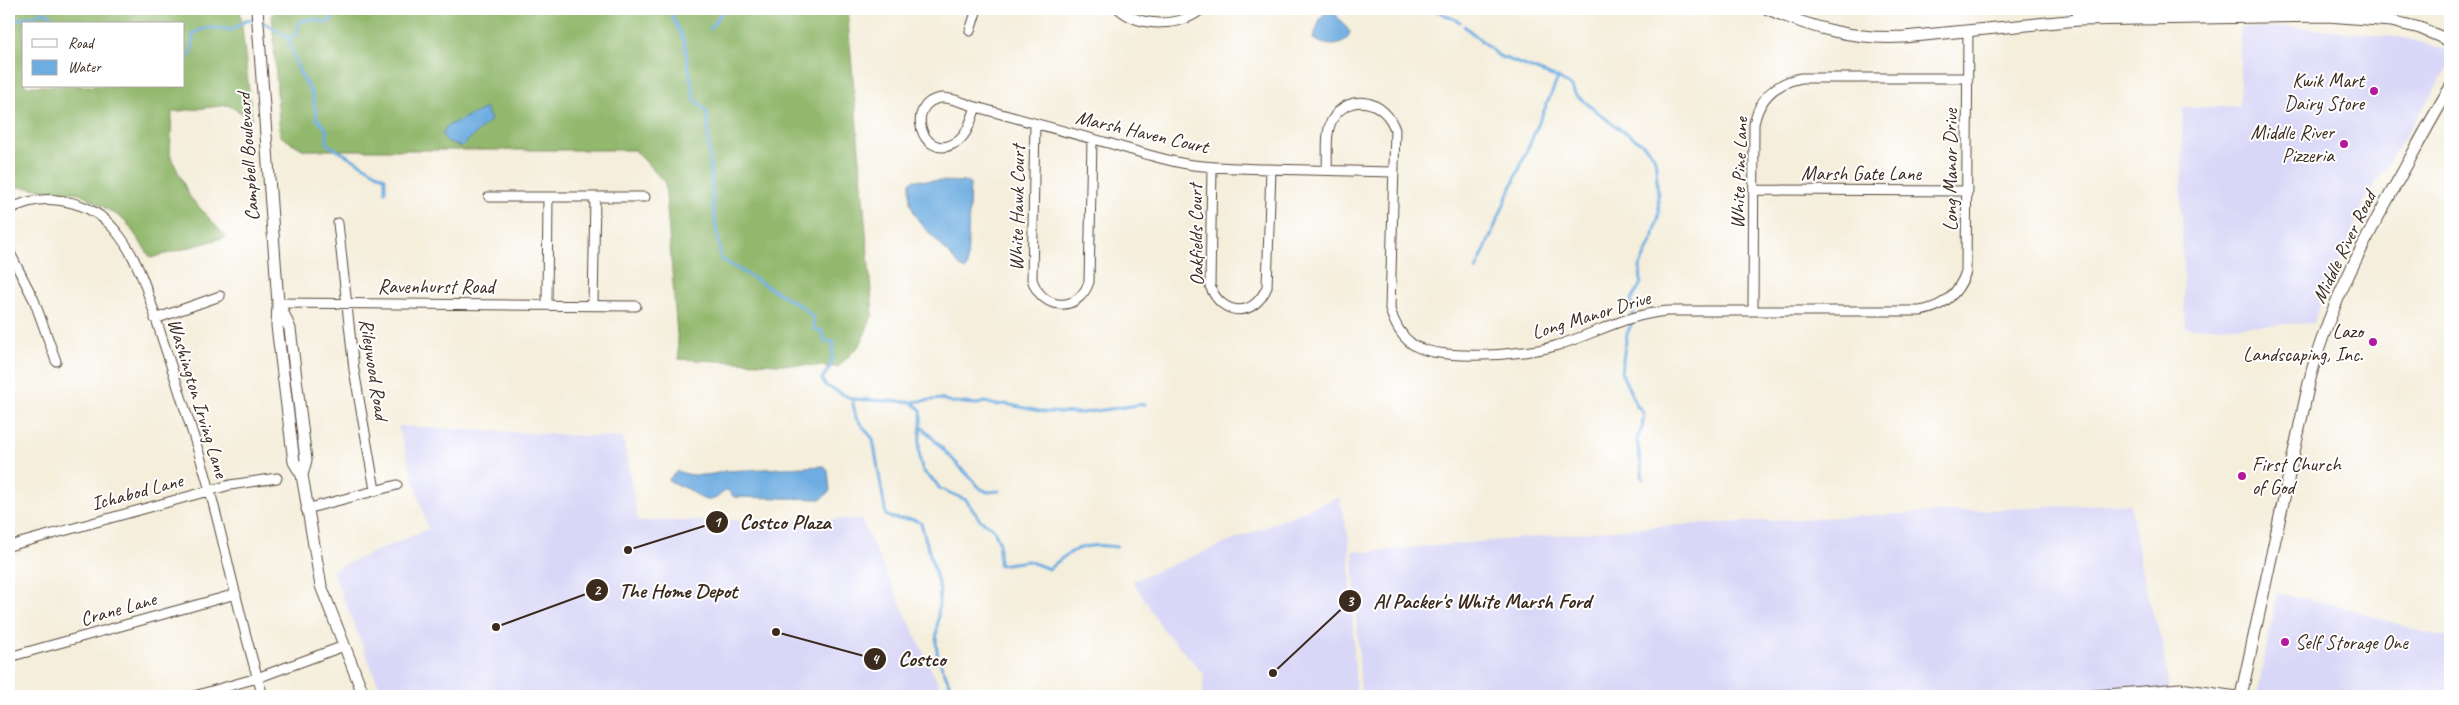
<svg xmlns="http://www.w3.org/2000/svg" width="2459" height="705" font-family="Caveat,sans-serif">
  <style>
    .built { fill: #d9d7f7 }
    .forest { fill: #92b86d; stroke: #667146; fill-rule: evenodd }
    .water { fill: #6eade1; stroke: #546c80 }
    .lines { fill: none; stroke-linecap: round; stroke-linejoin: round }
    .stream { stroke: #6eade1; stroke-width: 3 }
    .minor-casing { stroke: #57473a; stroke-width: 11 }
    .tertiary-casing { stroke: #57473a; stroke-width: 13 }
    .minor { stroke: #fff; stroke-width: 9 }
    .tertiary { stroke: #fff; stroke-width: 11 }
    .poi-dot { fill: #b5179e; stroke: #fff; stroke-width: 2 }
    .labels { text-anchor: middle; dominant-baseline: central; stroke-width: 4; stroke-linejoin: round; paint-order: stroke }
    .poi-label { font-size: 20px; fill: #3b2a1e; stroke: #fff; text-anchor: end }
    .street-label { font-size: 20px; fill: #3b2a1e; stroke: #fff }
    .leader { fill: none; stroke: #3b2a1e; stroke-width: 2 }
    .callout-dot { fill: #3b2a1e; stroke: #fff; stroke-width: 2 }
    .mark-label { font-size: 15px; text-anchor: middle; font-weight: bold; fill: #fff }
    .callout-label { font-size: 21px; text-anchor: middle; font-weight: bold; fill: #3b2a1e; stroke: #fff; stroke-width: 4; stroke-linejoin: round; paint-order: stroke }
  </style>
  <rect width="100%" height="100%" fill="#fff"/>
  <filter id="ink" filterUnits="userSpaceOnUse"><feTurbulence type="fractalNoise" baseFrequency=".02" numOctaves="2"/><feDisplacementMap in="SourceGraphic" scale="10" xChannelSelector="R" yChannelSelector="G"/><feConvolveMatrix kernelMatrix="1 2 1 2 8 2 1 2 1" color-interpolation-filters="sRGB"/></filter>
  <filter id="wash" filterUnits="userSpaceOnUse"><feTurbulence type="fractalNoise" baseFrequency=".0096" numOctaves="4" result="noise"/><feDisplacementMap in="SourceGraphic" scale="20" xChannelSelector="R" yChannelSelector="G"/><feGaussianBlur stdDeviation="1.12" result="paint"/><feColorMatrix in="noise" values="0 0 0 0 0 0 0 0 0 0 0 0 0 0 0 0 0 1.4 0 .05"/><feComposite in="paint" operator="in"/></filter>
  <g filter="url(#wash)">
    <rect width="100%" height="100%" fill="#f4eedb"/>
    <path class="built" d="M2240 27 2310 28 2405 38 2450 51V65L2365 200 2313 323 2185 328 2181 207 2183 108 2240 106Z
      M398 426 623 438 638 521 861 519 944 696H383L332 570 428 529Z
      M1339 497 1349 540 1356 696H1202L1204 674 1162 628 1133 581Z
      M2130 503 2148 599 2161 637 2170 696H1361L1353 551 1367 552 1659 526Z
      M2277 593 2344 607 2429 634 2450 636V696H2257Z"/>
    <path class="forest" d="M9 9H240L252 119 228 105 172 112 170 155 190 197 226 237 151 258 125 220 80 193 9 186ZM24 24H184V86H24Z
      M282 9H847L873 314 860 345 838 367 679 359 665 183 635 150H304L280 136 272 14Z"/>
    <path class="water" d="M1331 9 1350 32C1345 50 1325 46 1313 39L1321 17Z
      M486 108 491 120 461 147 446 141 442 134 447 126Z
      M913 180 967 182 970 184 967 268 964 270 921 224 914 213 910 202V183Z
      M824 466 828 471 830 491 822 499 734 497 727 490C720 493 719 499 710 500 700 501 694 491 686 488 679 485 673 485 668 480L677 471C692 477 709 476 725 471Z"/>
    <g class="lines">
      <path class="stream" d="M669 9 684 41 694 98 707 112 713 207 721 259 804 308 813 318 814 329 822 331 825 341 834 342 831 365 822 379 825 385 852 399 910 402 942 399 951 402 977 404 986 402 995 405 1006 404 1044 412 1082 413 1145 404
        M1433 9 1460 22
        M260 20 290 39 295 36 300 21 313 19 327 23 334 17 337 9
        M9 22 46 12 60 24
        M1464 26 1499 56 1558 78 1572 87 1575 94 1614 125 1643 144 1654 156 1656 165 1659 213 1654 235 1640 266 1641 283 1631 301 1634 318 1627 334 1621 372 1636 404 1644 414 1642 428 1637 439 1643 479
        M710 29 724 9
        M288 38 298 69 313 96 317 119 327 130V144L385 178V192
        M9 45 12 49 9 54
        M184 61 192 53 193 34C206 25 216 28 231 30L247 20 254 19
        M1476 270 1558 78
        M852 399 856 418 873 439 886 515C896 523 910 515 921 523L940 590 936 643 938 658 955 696
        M913 403 921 410C923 430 915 447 922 468 925 477 936 479 939 488L966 500 980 520 993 528 999 541V565L1028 561 1049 569C1072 548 1085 542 1117 547
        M922 427 981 489 988 492 999 491"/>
    </g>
  </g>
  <g filter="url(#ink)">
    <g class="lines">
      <g class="minor-casing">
        <path id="minor" d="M1119 9C1141 28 1180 27 1202 9
          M2077 9 2078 20
          M970 31 977 9
          M976 107C971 120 967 138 953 144 922 160 904 103 941 98 951 97 964 103 973 106 1018 119 1063 131 1108 143 1136 151 1164 161 1193 165 1217 168 1241 168 1265 169 1308 170 1350 171 1393 172
          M1035 124 1032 279C1041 310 1078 314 1089 282L1092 139
          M1212 167 1210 286C1222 317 1254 318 1267 287L1271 169
          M1327 170C1328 155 1325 133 1332 120 1350 90 1386 101 1395 130L1390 309C1394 323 1400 335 1412 344 1438 362 1525 355 1555 346 1596 334 1623 315 1668 311H1920C1944 307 1958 294 1966 272L1968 31
          M1754 190 1968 191
          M489 197H645
          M9 210C43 190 90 200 115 230 142 262 151 305 164 344 178 387 192 430 205 473 226 547 240 623 263 696
          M338 223 354 370 375 490
          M9 251 34 300 56 361
          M278 303 636 306
          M547 304 548 197
          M593 305 595 197
          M1753 311 1754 124C1759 98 1776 83 1801 78H1968
          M155 319 220 296
          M306 509 397 485
          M9 546 230 485 277 478
          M9 657 236 594
          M194 696 257 678 344 646
          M2083 696 2180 688 2237 696"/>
      </g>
      <g class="tertiary-casing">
        <path id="tertiary" d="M257 9 278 303 277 326 294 462 302 475 321 586 364 696
          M1768 9C1812 28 1855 40 1904 37L2078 20 2328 16 2391 21 2420 28 2450 41
          M279 303 290 329 306 460 302 475
          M2241 696 2309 383C2326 313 2361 247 2396 184 2414 152 2431 119 2450 88"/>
      </g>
      <use href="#minor" class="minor"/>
      <use href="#tertiary" class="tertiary"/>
    </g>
  </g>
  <g class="poi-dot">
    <circle cx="2374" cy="91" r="5"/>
    <circle cx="2344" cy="144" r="5"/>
    <circle cx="2373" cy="342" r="5"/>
    <circle cx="2242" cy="476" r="5"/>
    <circle cx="2285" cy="642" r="5"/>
  </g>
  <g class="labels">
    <g class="poi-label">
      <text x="2364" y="80">Kwik Mart<tspan x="2364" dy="23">Dairy Store</tspan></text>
      <text x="2334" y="132">Middle River<tspan x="2334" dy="23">Pizzeria</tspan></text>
      <text x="2363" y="331">Lazo<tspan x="2363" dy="23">Landscaping, Inc.</tspan></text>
      <text x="2252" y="464" text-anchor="start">First Church<tspan x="2252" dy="23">of God</tspan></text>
      <text x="2295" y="642" text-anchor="start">Self Storage One</text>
    </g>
    <g class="street-label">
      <text transform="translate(1142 132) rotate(13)">Marsh Haven Court</text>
      <text transform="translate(248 157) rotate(-94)">Campbell Boulevard</text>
      <text transform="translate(1950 170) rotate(-90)">Long Manor Drive</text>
      <text transform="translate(1739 173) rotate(-88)">White Pine Lane</text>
      <text x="1861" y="173">Marsh Gate Lane</text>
      <text transform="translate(1017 208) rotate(-89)">White Hawk Court</text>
      <text transform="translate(1196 235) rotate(-91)">Oakfields Court</text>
      <text transform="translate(2344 247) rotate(-64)">Middle River Road</text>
      <text x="436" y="286">Ravenhurst Road</text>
      <text transform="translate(1591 315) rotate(-17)">Long Manor Drive</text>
      <text transform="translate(374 369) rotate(81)">Rileywood Road</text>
      <text transform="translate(198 398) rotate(73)">Washington Irving Lane</text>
      <text transform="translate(137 492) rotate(-15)">Ichabod Lane</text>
      <text transform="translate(118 609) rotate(-16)">Crane Lane</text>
    </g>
  </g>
  <path class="leader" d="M628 550L717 522M496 627L597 590M1273 673L1350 601M776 632L875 659"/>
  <g class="callout-dot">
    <circle cx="628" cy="550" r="5"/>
    <circle cx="496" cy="627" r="5"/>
    <circle cx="1273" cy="673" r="5"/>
    <circle cx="776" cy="632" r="5"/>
    <circle cx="717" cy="522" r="12"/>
    <circle cx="597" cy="590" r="12"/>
    <circle cx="1350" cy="601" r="12"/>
    <circle cx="875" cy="659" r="12"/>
  </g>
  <g class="mark-label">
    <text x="717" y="527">1</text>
    <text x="597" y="595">2</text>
    <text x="1350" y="606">3</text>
    <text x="875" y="664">4</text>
  </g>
  <g class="callout-label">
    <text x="785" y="529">Costco Plaza</text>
    <text x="678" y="598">The Home Depot</text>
    <text x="1482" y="608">Al Packer's White Marsh Ford</text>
    <text x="922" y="666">Costco</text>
  </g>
  <rect width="2459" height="705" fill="none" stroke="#fff" stroke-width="30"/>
  <rect x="22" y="22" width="162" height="65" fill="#ffffff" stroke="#b1aaa5"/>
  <rect x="32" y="39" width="25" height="8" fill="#ffffff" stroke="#b1aaa5"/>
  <text x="68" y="48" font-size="15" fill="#3b2a1e">Road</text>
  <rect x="32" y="60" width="25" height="15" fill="#6eade1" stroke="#b1aaa5"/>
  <text x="68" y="72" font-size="15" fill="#3b2a1e">Water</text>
</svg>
